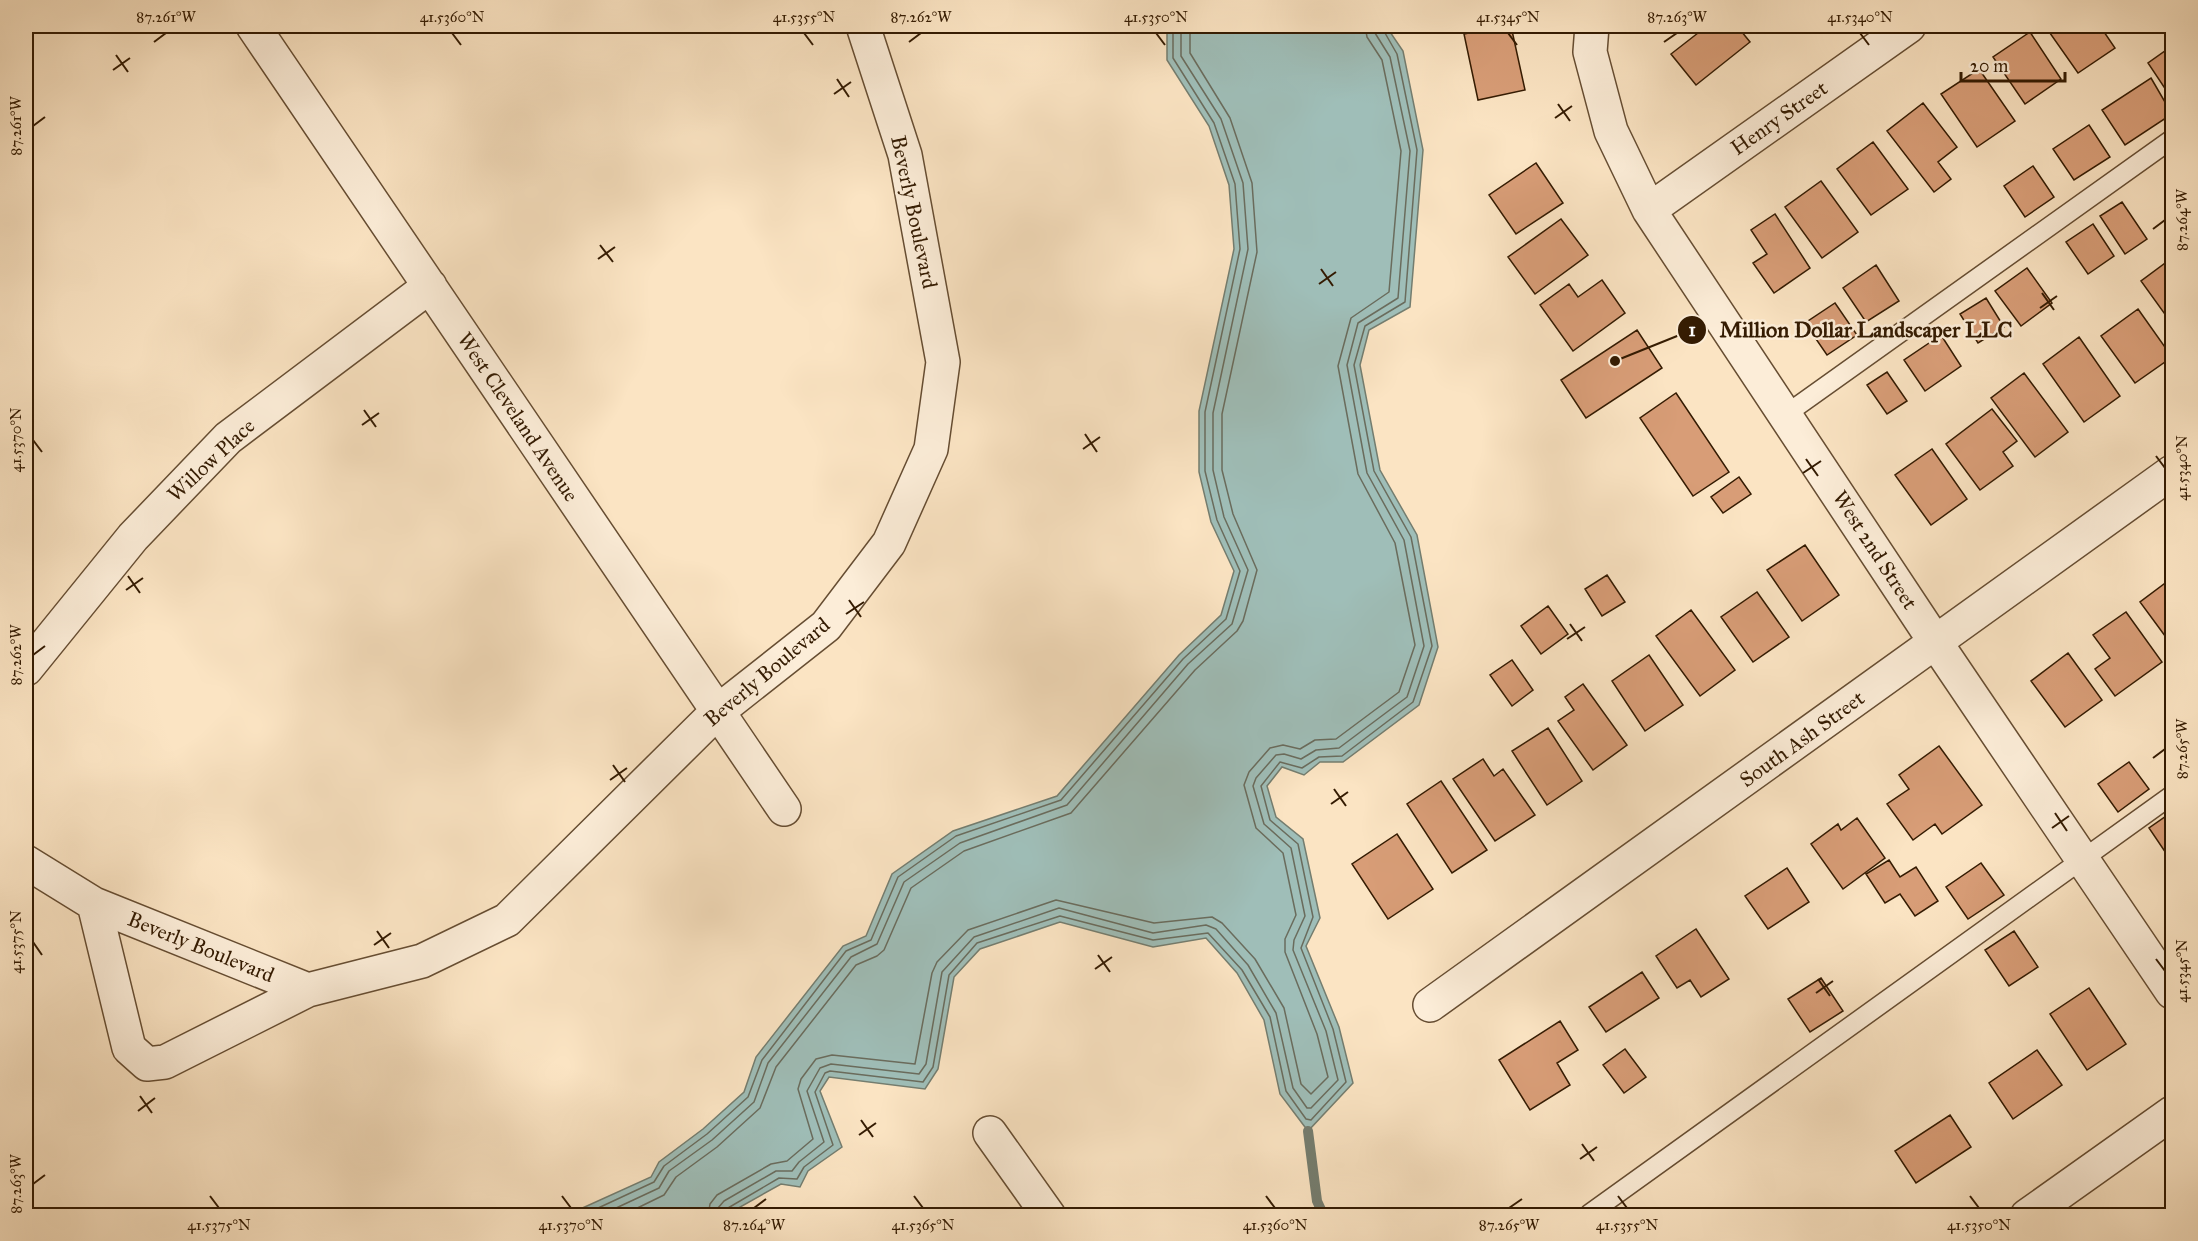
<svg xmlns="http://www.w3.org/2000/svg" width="2198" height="1241" font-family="'IM FELL Great Primer',serif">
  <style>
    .water { fill: #9fbeb8; stroke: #747d6f; stroke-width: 1.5 }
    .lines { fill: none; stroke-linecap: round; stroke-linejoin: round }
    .shore { stroke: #6a6c5d; stroke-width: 1.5 }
    .stream { stroke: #747d6f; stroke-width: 10 }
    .building { fill: #d89d77; stroke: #341b02; stroke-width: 1.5 }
    .lane-casing { stroke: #664d32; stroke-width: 21 }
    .street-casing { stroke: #664d32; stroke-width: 36 }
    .lane { stroke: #fcedd8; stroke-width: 18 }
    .street { stroke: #fcedd8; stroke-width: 33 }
    .ticks { fill: none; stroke: #341b02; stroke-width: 2 }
    .labels { text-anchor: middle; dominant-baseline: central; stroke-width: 5; stroke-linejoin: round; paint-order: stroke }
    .street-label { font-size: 21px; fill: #341b02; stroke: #fcedd8 }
    .leader { fill: none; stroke: #341b02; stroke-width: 2 }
    .callout-dot { fill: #341b02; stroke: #fcedd8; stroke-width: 2 }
    .mark-label { font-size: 18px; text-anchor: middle; font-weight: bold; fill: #fff }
    .callout-label { font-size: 22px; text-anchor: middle; font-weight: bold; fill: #341b02; stroke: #fcedd8; stroke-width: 5; stroke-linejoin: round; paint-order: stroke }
    .neatline { fill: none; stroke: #341b02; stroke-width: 2 }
    .ticks-label { font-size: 15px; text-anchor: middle; fill: #341b02 }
  </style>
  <rect width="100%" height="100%" fill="#fbe4c3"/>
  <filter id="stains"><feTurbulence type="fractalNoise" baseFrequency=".00333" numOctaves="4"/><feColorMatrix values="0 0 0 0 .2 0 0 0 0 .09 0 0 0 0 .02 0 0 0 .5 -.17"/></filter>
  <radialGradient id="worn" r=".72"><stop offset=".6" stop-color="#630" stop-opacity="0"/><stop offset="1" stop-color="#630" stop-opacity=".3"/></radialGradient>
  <path class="water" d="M1167 26H1386L1403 51 1423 150 1410 307 1369 330 1360 365 1380 470 1417 535 1438 647 1419 705 1343 762H1320L1304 775 1282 767 1267 786 1276 817 1303 839 1320 918 1306 946 1339 1027 1353 1083 1308 1131 1280 1094 1264 1020 1237 973 1206 938 1153 947 1060 922 980 949 954 977 938 1069 925 1089 829 1077 820 1091 842 1147 808 1171 800 1187 781 1184 726 1215H567L651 1177 659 1162 703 1129 744 1092 756 1057 843 946 866 936 892 874 953 831 1057 796 1179 655 1221 615 1234 571 1211 522 1199 472V411L1234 249 1229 185 1209 126 1167 60Z"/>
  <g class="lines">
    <path class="shore" d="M581 1216 654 1182 664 1166 707 1134 748 1097 762 1060 846 951 871 940 898 877 956 836 1061 800 1183 659 1226 619 1240 571 1217 520 1205 471V412L1240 249 1235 184 1214 123 1173 58V26
      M599 1216 659 1188 669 1171 712 1140 754 1102 768 1063 851 957 877 944 904 882 960 843 1067 805 1188 664 1232 624 1248 570 1224 517 1213 470V413L1248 249 1243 183 1221 119 1181 56V26
      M621 1216 664 1195 676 1177 717 1147 760 1108 776 1067 856 965 877 956 884 950 911 888 964 851 1071 813 1195 670 1237 631 1243 621 1257 570 1233 514 1222 470V414L1257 252 1252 183 1230 118 1190 53V26
      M708 1216 710 1204 717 1195 771 1164 787 1161 813 1139 798 1089 801 1079 816 1059 832 1055 915 1064 932 973 937 962 968 930 1056 900 1154 923 1212 917 1222 923 1255 959 1284 1008 1301 1084 1311 1094 1328 1077 1317 1034 1285 952V939L1296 915 1283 853 1256 828 1244 785 1249 772 1270 748 1283 745 1300 749 1315 740 1336 739 1399 692 1415 645 1395 543 1358 474 1338 366 1351 318 1389 292 1401 151 1382 60 1367 37 1365 26
      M717 1216 718 1208 724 1201 776 1171H792L799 1162 824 1142 807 1091 820 1068 831 1064 919 1074 926 1064 942 972 974 937 1059 908 1153 933 1206 925 1216 929 1248 965 1276 1013 1293 1088 1307 1108H1311L1338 1080 1326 1031 1293 950 1294 940 1305 916 1291 848 1264 824 1253 786 1256 778 1276 755 1284 754 1301 759 1316 750 1339 748 1407 697 1424 646 1404 540 1367 473 1347 365 1358 323 1398 298 1410 151 1390 57 1375 33 1374 26
      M725 1216 728 1208 779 1178 797 1179 804 1167 833 1145 815 1092 825 1073 830 1071 923 1082 933 1067 949 975 977 943 1060 916 1153 940 1208 933 1242 970 1270 1017 1286 1091 1306 1119 1311 1120 1346 1082 1333 1029 1301 948 1313 917 1298 844 1270 820 1261 786 1280 762 1302 768 1319 757 1342 756 1413 702 1432 646 1411 537 1374 471 1354 365 1365 326 1405 302 1417 150 1397 54 1381 26"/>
    <path class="stream" d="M1308 1131 1317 1201 1324 1216"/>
  </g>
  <path class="building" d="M1503 26H1511L1525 90 1478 100 1464 34Z
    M1707 26H1737L1750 42 1696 85 1671 54Z
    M2045 26H2100L2115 48 2078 73Z
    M2030 32 2061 79 2025 104 1993 57Z
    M2172 46V99L2148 63Z
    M1979 69 2015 121 1977 147 1941 94Z
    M2151 78 2172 114 2125 145 2102 110Z
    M1923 103 1957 147 1938 162 1951 179 1934 192 1887 131Z
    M2089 125 2110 157 2074 180 2053 149Z
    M1873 142 1908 189 1871 215 1837 169Z
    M1536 163 1563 203 1516 234 1489 195Z
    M2033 166 2054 197 2025 217 2004 186Z
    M1821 181 1858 232 1822 258 1785 207Z
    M2122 202 2147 239 2125 254 2100 216Z
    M1775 214 1810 268 1774 293 1753 263 1767 254 1751 230Z
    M1561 219 1588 255 1535 294 1508 257Z
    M2093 224 2114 256 2088 274 2066 242Z
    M2172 258V324L2141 281Z
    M1876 265 1899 301 1866 322 1843 288Z
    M2027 268 2052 303 2021 326 1995 291Z
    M1602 280 1625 313 1573 351 1540 305 1569 284 1578 297Z
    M1986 298 2004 327 1978 343 1960 314Z
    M1835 303 1857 335 1827 355 1805 323Z
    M2138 309 2172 357 2135 383 2101 336Z
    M1637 330 1662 368 1586 418 1561 380Z
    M1941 335 1961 366 1925 391 1904 360Z
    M2079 337 2120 396 2084 422 2043 364Z
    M1887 372 1907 401 1887 414 1867 385Z
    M2024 373 2068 432 2035 457 1991 398Z
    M1676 393 1729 472 1693 496 1640 418Z
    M1992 409 2017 441 2003 452 2013 466 1980 490 1946 444Z
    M1932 449 1967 499 1931 525 1895 475Z
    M1739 477 1751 494 1723 513 1711 497Z
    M1805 545 1839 595 1802 621 1767 570Z
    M1607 575 1625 602 1602 616 1585 589Z
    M2172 578V643L2171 644 2140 602Z
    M1757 592 1789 637 1753 662 1721 617Z
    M1548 606 1568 634 1541 654 1521 626Z
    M1691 610 1735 670 1700 696 1656 636Z
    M2126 612 2162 662 2115 696 2095 669 2110 658 2093 635Z
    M2068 653 2102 700 2065 727 2031 681Z
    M1649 655 1683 705 1645 731 1612 681Z
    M1512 660 1533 690 1512 706 1490 675Z
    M1583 684 1627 745 1593 770 1558 721 1574 710 1565 697Z
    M1548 728 1582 781 1547 805 1512 751Z
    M1939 746 1982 805 1942 834 1935 824 1913 840 1887 804 1909 789 1899 775Z
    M1483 759 1494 776 1503 769 1535 815 1495 841 1453 779Z
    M2129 762 2149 789 2118 812 2098 784Z
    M1441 781 1487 850 1452 873 1407 804Z
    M2172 812V862L2149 828Z
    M1857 818 1885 858 1843 889 1811 844 1838 824 1841 830Z
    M1397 834 1433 889 1388 919 1352 864Z
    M1889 860 1900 877 1916 867 1938 901 1915 916 1900 894 1885 903 1866 874Z
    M1981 863 2004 895 1968 919 1946 887Z
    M1787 868 1809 902 1768 929 1745 896Z
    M1696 929 1729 979 1701 997 1690 980 1677 988 1656 956Z
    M2014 931 2038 967 2009 986 1985 950Z
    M1642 972 1659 998 1606 1032 1589 1007Z
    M1821 978 1843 1011 1810 1032 1788 999Z
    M2089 988 2126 1044 2087 1070 2050 1014Z
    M1560 1021 1578 1050 1557 1063 1570 1085 1530 1110 1499 1060Z
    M1625 1049 1646 1077 1624 1093 1603 1065Z
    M2037 1050 2062 1085 2013 1119 1989 1083Z
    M1950 1115 1971 1147 1916 1183 1895 1151Z"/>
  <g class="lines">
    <g class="lane-casing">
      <path id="lane" d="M1785 415 2172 139
        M1589 1214 2172 795"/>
    </g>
    <g class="street-casing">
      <path id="street" d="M253 26 784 809
        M1592 26 1590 52 1611 131 1649 210 1936 643 2172 992
        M1649 210 1909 26
        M26 669 133 537 228 438 430 286
        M26 862 94 904 308 990 422 961 507 920 717 712 826 626 889 543 931 449 943 362 905 155 863 26
        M94 904 129 1048 147 1064 165 1062 308 990
        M1430 1005 2172 472
        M990 1133 1049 1216
        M2027 1216 2172 1113"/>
    </g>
    <use href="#lane" class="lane"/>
    <use href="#street" class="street"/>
  </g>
  <path class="ticks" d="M452 33 461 45M804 33 813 45M1156 33 1165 45M1508 33 1517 45M1860 33 1869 45M154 42 166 33M909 42 921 33M1664 42 1677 33M116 55 128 72M113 70 130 58M837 79 849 97M834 94 851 82M1558 104 1570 121M1555 118 1572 106M33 126 45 117M2153 229 2165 220M600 245 613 262M598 259 615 247M1321 269 1333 286M1319 284 1336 272M2042 293 2054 310M2040 308 2057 296M364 410 376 427M362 425 379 413M1085 434 1097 452M33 440 42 452M1083 449 1100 437M2156 456 2165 468M1806 459 1818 476M1803 473 1821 461M128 576 140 593M126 590 143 578M849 600 861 617M846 614 864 602M1570 624 1582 641M1567 639 1585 627M33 655 45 646M2153 758 2165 749M613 765 625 782M610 780 627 768M1334 789 1346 806M1331 804 1348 792M2055 813 2067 831M2052 828 2069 816M377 931 389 948M33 942 42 955M374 945 391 933M1098 955 1110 972M2156 959 2165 971M1095 969 1112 957M1818 979 1830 996M1816 993 1833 981M140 1096 152 1113M138 1111 155 1098M861 1120 873 1137M859 1135 876 1123M1582 1144 1594 1161M1580 1159 1597 1147M33 1184 45 1175M210 1196 219 1208M562 1196 571 1208M914 1196 923 1208M1266 1196 1275 1208M1618 1196 1627 1208M1970 1196 1979 1208M754 1208 766 1199M1509 1208 1522 1199"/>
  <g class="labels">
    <g class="street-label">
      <text transform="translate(1779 118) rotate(-35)">Henry Street</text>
      <text transform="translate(914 212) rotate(78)">Beverly Boulevard</text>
      <text transform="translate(518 417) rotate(56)">West Cleveland Avenue</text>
      <text transform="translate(211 460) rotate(-43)">Willow Place</text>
      <text transform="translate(1875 550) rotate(57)">West 2nd Street</text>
      <text transform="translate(767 672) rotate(-40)">Beverly Boulevard</text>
      <text transform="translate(1802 739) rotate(-36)">South Ash Street</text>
      <text transform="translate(201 947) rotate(22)">Beverly Boulevard</text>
    </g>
  </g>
  <path class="leader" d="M1615 361L1692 330"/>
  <g class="callout-dot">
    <circle cx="1615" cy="361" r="6"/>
    <circle cx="1692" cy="330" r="15"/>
  </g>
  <g class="mark-label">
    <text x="1692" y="336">1</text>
  </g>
  <g class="callout-label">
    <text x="1866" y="337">Million Dollar Landscaper LLC</text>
  </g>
  <rect width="2198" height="1241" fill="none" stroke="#fbe4c3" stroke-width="66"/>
  <path d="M1961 72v9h104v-9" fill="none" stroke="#341b02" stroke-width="3"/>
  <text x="1970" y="72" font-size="18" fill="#341b02" stroke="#fcedd8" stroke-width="4.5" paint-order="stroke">20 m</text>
  <rect x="33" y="33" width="2132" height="1175" class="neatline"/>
  <g class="ticks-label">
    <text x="166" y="22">87.261°W</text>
    <text x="452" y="22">41.5360°N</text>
    <text x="804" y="22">41.5355°N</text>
    <text x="921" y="22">87.262°W</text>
    <text x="1156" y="22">41.5350°N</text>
    <text x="1508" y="22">41.5345°N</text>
    <text x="1677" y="22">87.263°W</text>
    <text x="1860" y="22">41.5340°N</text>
    <text transform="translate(16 126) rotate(-90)" y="5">87.261°W</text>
    <text transform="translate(2182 220) rotate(-90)" y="5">87.264°W</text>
    <text transform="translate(16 440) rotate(-90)" y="5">41.5370°N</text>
    <text transform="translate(2182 468) rotate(-90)" y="5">41.5340°N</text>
    <text transform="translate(16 655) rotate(-90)" y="5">87.262°W</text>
    <text transform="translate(2182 749) rotate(-90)" y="5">87.265°W</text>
    <text transform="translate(16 942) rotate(-90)" y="5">41.5375°N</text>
    <text transform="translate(2182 971) rotate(-90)" y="5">41.5345°N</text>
    <text transform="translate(16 1184) rotate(-90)" y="5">87.263°W</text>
    <text x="219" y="1230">41.5375°N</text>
    <text x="571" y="1230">41.5370°N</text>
    <text x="754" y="1230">87.264°W</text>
    <text x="923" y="1230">41.5365°N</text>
    <text x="1275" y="1230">41.5360°N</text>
    <text x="1509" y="1230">87.265°W</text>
    <text x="1627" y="1230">41.5355°N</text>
    <text x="1979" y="1230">41.5350°N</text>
  </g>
  <rect width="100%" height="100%" filter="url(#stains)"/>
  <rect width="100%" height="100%" fill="url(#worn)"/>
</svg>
